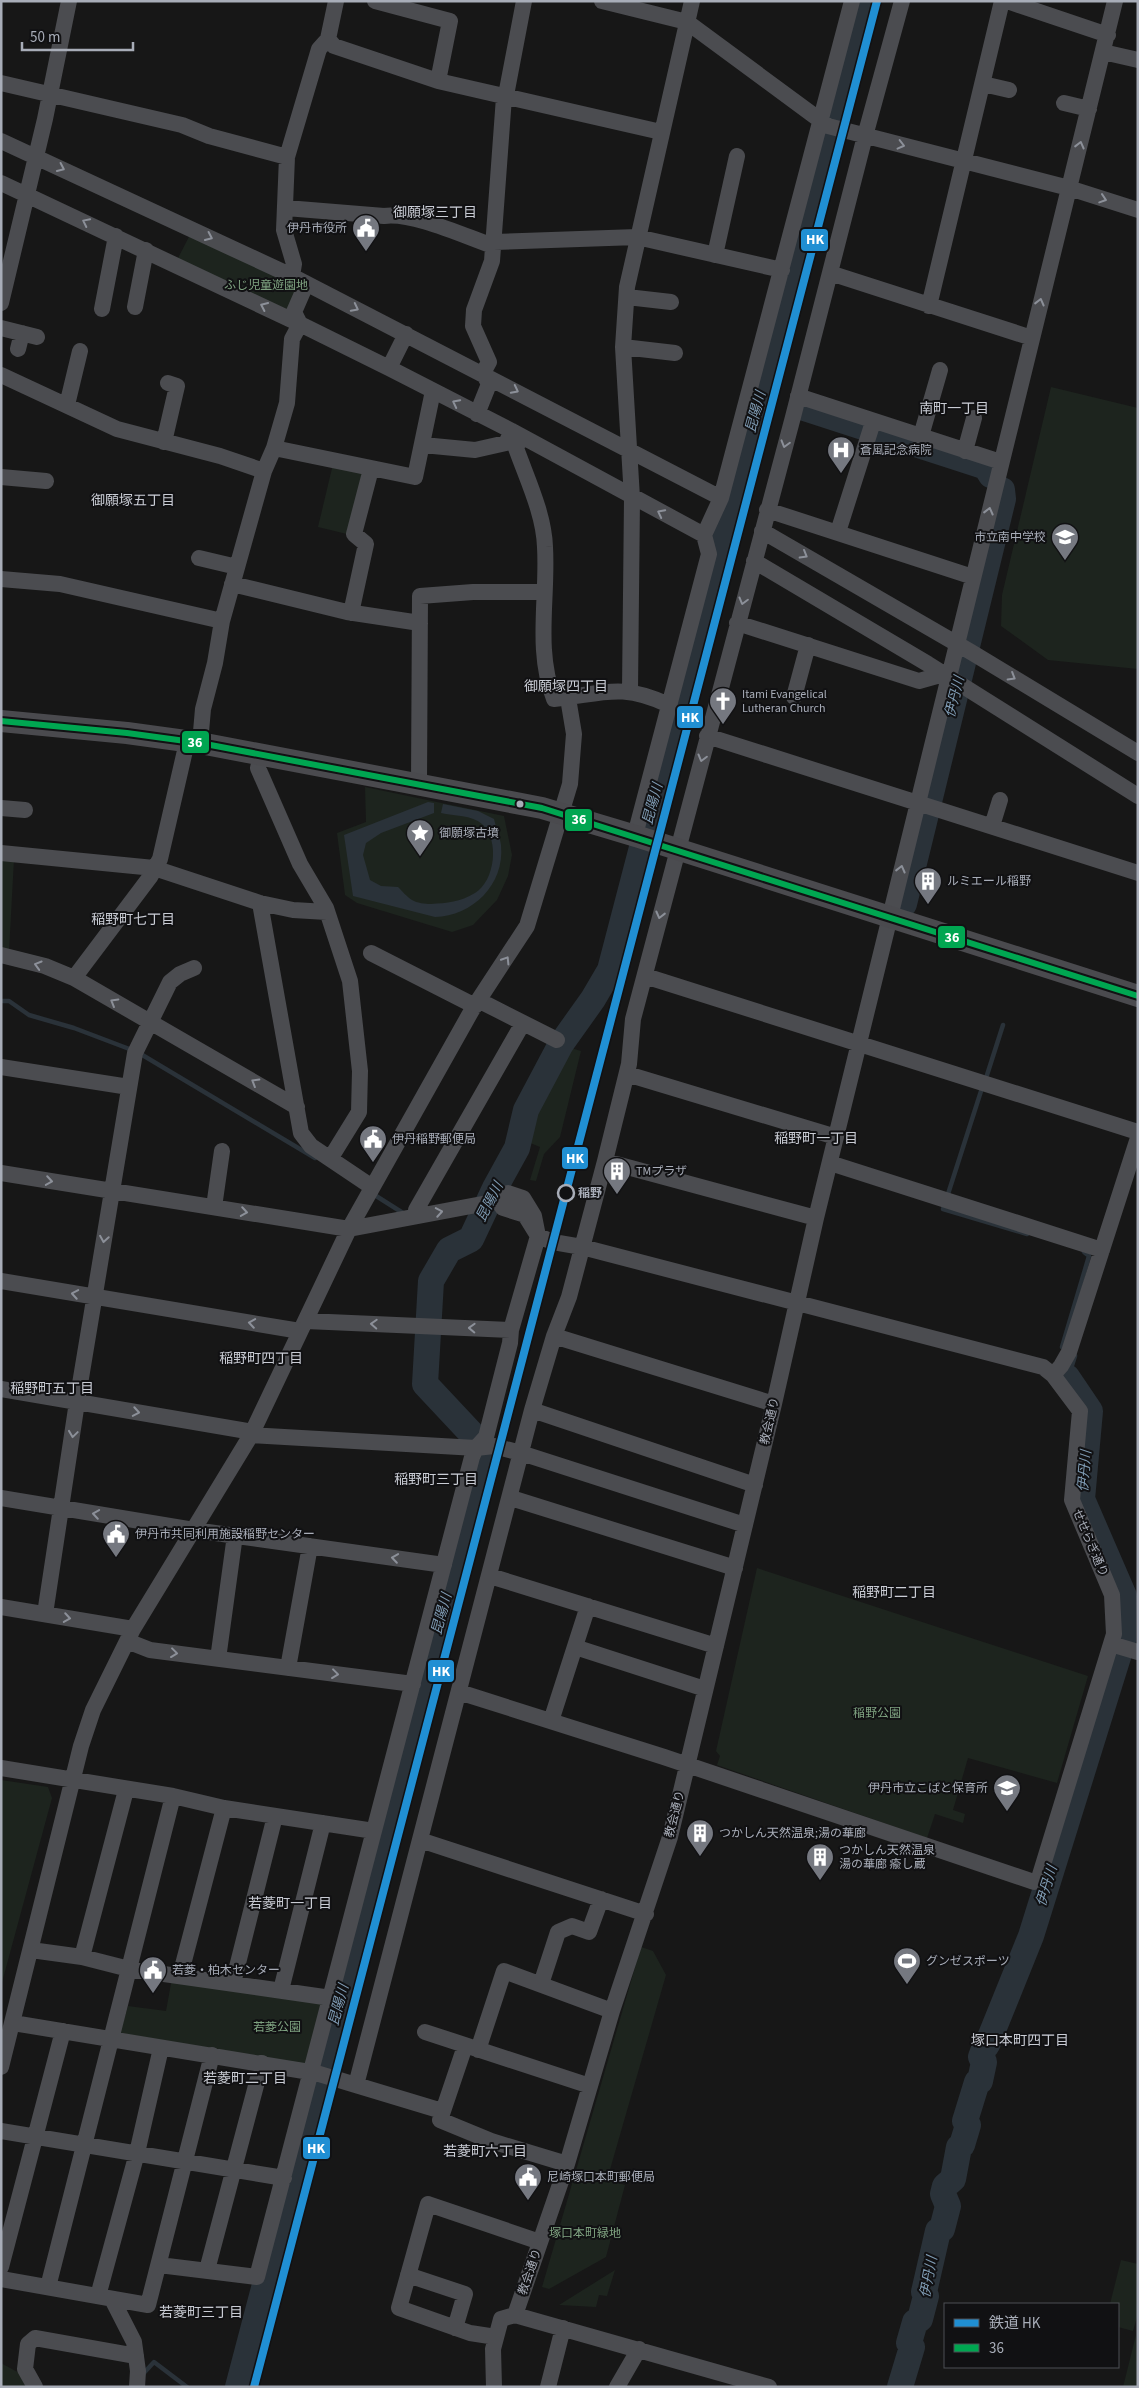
<svg xmlns="http://www.w3.org/2000/svg" width="1139" height="2388" font-family="'Source Sans 3','Noto Sans JP',sans-serif">
  <style>
    .green { fill: #1d241e }
    .water { fill: #2a3239 }
    .lines { fill: none; stroke-linecap: round; stroke-linejoin: round }
    .stream { stroke: #2a3239; stroke-width: 4.5 }
    .river { stroke: #2a3239; stroke-width: 26 }
    .street { stroke: #4b4c50; stroke-width: 16 }
    .secondary { stroke: #4a4a4e; stroke-width: 22 }
    .bus-1-casing { stroke: #111113; stroke-width: 10 }
    .bus-1 { stroke: #00a651; stroke-width: 6 }
    .rail-1-casing { stroke: #111113; stroke-width: 11 }
    .rail-1 { stroke: #208fd3; stroke-width: 8 }
    .oneway { stroke: #8c9099 }
    .bus-dot { fill: #a8adb8; stroke: #111113; stroke-width: 2 }
    .stop-dot { fill: #111113; stroke: #a8adb8; stroke-width: 2.5 }
    .labels { text-anchor: middle; dominant-baseline: central; stroke-width: 4; stroke-linejoin: round; paint-order: stroke }
    .poi-label { font-size: 12px; fill: #a8adb8; stroke: #111113; text-anchor: start }
    .park-label { font-size: 12px; fill: #7fa381; stroke: #111113 }
    .stop-label { font-size: 12px; font-weight: bold; fill: #a8adb8; stroke: #111113; text-anchor: start }
    .street-label { font-size: 12px; fill: #a8adb8; stroke: #111113 }
    .neighbourhood-label { font-size: 14px; fill: #c9ccd4; stroke: #111113 }
    .water-label { font-size: 14px; font-style: italic; fill: #7f9bb3; stroke: #111113 }
    .line-badge { stroke: #111113; stroke-width: 2 }
    .badge-label { font-size: 14px; text-anchor: middle; font-weight: bold; fill: #fff }
  </style>
  <rect width="100%" height="100%" fill="#171717"/>
  <path class="green" d="M192 231 301 289 291 315 177 260Z
    M1051 387 1138 408V669L1048 660 1001 626 1002 595Z
    M333 464 365 471 351 535 318 527Z
    M365 787 504 816 512 855 508 876 497 900 473 925 452 932 357 903 345 895 337 833 366 822Z
    M1 858 14 859 9 952 1 950Z
    M571 1048 581 1051 560 1137 544 1154 536 1181 530 1180 540 1147 523 1140 528 1113 536 1098 543 1101Z
    M757 1568 1088 1676 1057 1783 968 1758 953 1810 965 1814 963 1823 935 1814 927 1838 717 1765 720 1756 716 1751Z
    M1 1780 48 1787 52 1798 1 1986Z
    M641 1947 653 1951 666 1975 607 2180 625 2185 606 2257 549 2289 542 2287Z
    M172 1978 322 2001 309 2061 304 2064 120 2033 128 2006 166 2011Z
    M1121 2260 1138 2264V2314L1133 2331 1118 2327V2304H1110Z
    M615 2270 607 2296 599 2295 596 2307 559 2305Z
    M1136 2335 1138 2387H1123Z
    M1 2363 21 2374 27 2387H1Z"/>
  <path class="water" d="M428 802 434 803V813L381 833 366 843 363 855 370 880 381 886 398 887C402 891 407 897 412 900 417 903 425 904 431 904 447 903 460 902 475 893 495 881 500 840 482 824 472 815 454 816 441 813L443 804 478 811 494 819C496 828 500 837 501 845 505 885 472 916 435 917L353 896 344 835Z"/>
  <g class="lines">
    <path class="stream" d="M1 1001H9L29 1015 74 1028 132 1050
      M139 1053 315 1158
      M987 1075 1003 1025
      M373 1194 403 1213
      M948 1194 982 1088
      M944 1205 943 1209 1027 1234
      M1062 1347 1089 1256 1084 1252
      M1068 1378 1075 1356
      M142 2375 154 2362 187 2387"/>
    <path class="river" d="M804 408 986 467 991 475
      M904 904 1003 499 1002 490
      M238 2387 485 1448 425 1384 431 1281 449 1250 471 1239 495 1188 517 1148 526 1110 561 1044 593 999 610 970 863 1
      M900 2387 912 2347 909 2343 915 2322 920 2319 926 2296 924 2292 938 2231 942 2229 948 2206 943 2194 945 2186 953 2179 959 2147 962 2145 968 2125 965 2121 977 2082 980 2081 984 2062 981 2057 985 2046 987 2045 1031 1936 1123 1641 1124 1596 1082 1499 1090 1411 1067 1377"/>
    <path class="street" d="M375 1 450 21 438 81
      M602 1 687 22 828 126 1069 188 1138 210
      M1007 1 1108 35
      M328 39 334 46 438 81 661 132
      M1103 52 1138 60
      M1 83 182 125 209 136 287 157
      M983 84 1009 90
      M1064 103 1089 109
      M1 141 292 276 721 498
      M1 183 300 324 389 368 512 431 704 535
      M286 208 384 216C413 212 464 236 493 246
      M494 242 637 237 782 270
      M715 255 737 156
      M830 273 1032 338
      M627 297 671 302
      M1 303 45 119 69 1
      M929 306 1002 1
      M135 307 146 250
      M102 309 116 236
      M1 328 37 337
      M623 347 675 353
      M18 349 22 333
      M389 368 406 334
      M1 375 117 429 220 456 264 471
      M798 396 1001 462
      M67 405 80 351
      M477 414 489 384 483 373 489 362 473 326 474 310 492 261 504 97 507 90 524 1
      M921 436 940 370
      M521 437 516 448C527 479 544 514 545 547 548 599 535 649 554 699 603 694 620 682 669 705
      M164 442 177 386 168 383
      M423 445 475 450 506 443 512 431
      M274 448 415 477 433 391
      M965 451 974 418
      M1 477 46 481
      M767 510 973 577
      M762 531 971 652 1138 753
      M838 532 873 422
      M199 558 237 567
      M754 561 928 664 1138 796
      M1 579 60 584 222 621
      M232 584 347 612 420 623
      M351 613 366 544 354 534 371 469
      M737 623 919 681 944 674
      M630 691 632 498 623 347 627 287 692 1
      M794 697 808 645
      M707 736 1138 873
      M200 743 203 709 215 663 222 621 264 471 274 448 287 403 292 339 300 324 294 312 304 289 292 276 294 264 284 230 287 157 319 49 328 39 336 1
      M261 755 258 768 300 864 326 908 350 981 360 1071 359 1112 330 1159
      M419 784 420 596 473 592H543
      M1 808 25 810
      M992 826 1000 800
      M635 835 709 554 704 535 721 498 852 1
      M1 853 154 868 260 903 293 910 327 912
      M260 903 301 1133 311 1146 372 1187
      M371 953 475 1006
      M1 955 45 966 74 978 297 1107
      M645 976 1138 1132
      M74 978 150 877 160 859 187 742
      M480 1001 557 1040
      M1 1067 129 1087
      M627 1074 836 1137
      M605 1161 816 1218
      M830 1163 1102 1250
      M1 1173 349 1229 498 1201 508 1193 523 1198 534 1216 538 1236 511 1330 510 1343 486 1437 476 1448 472 1457 257 2277 159 2265
      M214 1207 222 1151
      M417 1216 416 1210 523 1023
      M1 1281 300 1331
      M306 1321 511 1330
      M554 1336 774 1404
      M1053 1375 1061 1366 1069 1352 1138 1138
      M1 1389 247 1431 251 1435 476 1448 494 1446 521 1453 745 1525
      M532 1410 755 1485
      M1 1498 194 1530 444 1565
      M511 1498 735 1568
      M490 1576 716 1646
      M1 1607 133 1629
      M45 1614 77 1402 135 1053 170 982 180 974 194 968
      M127 1641 150 1650 413 1684
      M1111 1644 1138 1652
      M575 1647 705 1689
      M218 1659 235 1535
      M288 1668 310 1546
      M459 1692 664 1757 1034 1882 1039 1878 1114 1634 1112 1595 1072 1500 1080 1411 1053 1375 1043 1367 582 1247 553 1242 538 1236 525 1215 503 1208 498 1201
      M551 1721 588 1606
      M1 1768 173 1796 224 1808 374 1831
      M420 1840 646 1914
      M31 1950 82 1957 129 1969 331 1998
      M82 1957 126 1790
      M180 1976 224 1808
      M233 1983 275 1816
      M541 1984 558 1932 572 1926 589 1932 601 1899
      M281 1990 323 1823
      M13 2023 316 2073 442 2111
      M425 2032 590 2086
      M465 2046 440 2120 491 2141 567 2164
      M478 2050 504 1971 612 2011
      M1 2067 81 1746 93 1710 133 1629 251 1435 349 1229 472 1010 527 926 570 784 574 734 568 698
      M356 2085 532 1410 554 1336 569 1297 605 1161 629 1064 633 1019 793 417 865 136 902 1
      M1 2131 284 2178
      M1 2267 63 2031
      M207 2270 262 2063
      M408 2275 465 2294 455 2328
      M1 2279 148 2305 212 2055
      M48 2287 173 1796
      M98 2296 137 2153 161 2048
      M112 2299 134 2342 138 2371 137 2387
      M515 2315 567 2164 612 2011 670 1837 774 1404 816 1218 1115 1
      M496 2337 470 2333 399 2308 428 2204 540 2242
      M35 2387 25 2369 28 2344 35 2338 136 2356
      M494 2387 493 2349 501 2319 515 2315 769 2387
      M548 2387 563 2328
      M617 2387 639 2349"/>
    <path class="secondary" d="M1 721 127 733 200 743 542 808 639 837 1138 996"/>
    <g class="bus-1-casing">
      <path id="bus-1" d="M1 721 127 733 200 743 542 808 1138 996"/>
    </g>
    <use href="#bus-1" class="bus-1"/>
    <g class="rail-1-casing">
      <path id="rail-1" d="M254 2387 877 1"/>
    </g>
    <use href="#rail-1" class="rail-1"/>
  </g>
  <defs><path id="oneway-chevron" d="M-2-3.5L2.5 0L-2 3.5" fill="none" stroke-width="1.6" stroke-linecap="round" stroke-linejoin="round" transform="scale(1.25)"/></defs>
  <g class="oneway">
    <use href="#oneway-chevron" transform="translate(901 145) rotate(14)"/>
    <use href="#oneway-chevron" transform="translate(1080 145) rotate(-76)"/>
    <use href="#oneway-chevron" transform="translate(61 168) rotate(25)"/>
    <use href="#oneway-chevron" transform="translate(1103 199) rotate(18)"/>
    <use href="#oneway-chevron" transform="translate(86 222) rotate(-154)"/>
    <use href="#oneway-chevron" transform="translate(209 237) rotate(25)"/>
    <use href="#oneway-chevron" transform="translate(1040 302) rotate(-76)"/>
    <use href="#oneway-chevron" transform="translate(264 306) rotate(-155)"/>
    <use href="#oneway-chevron" transform="translate(355 308) rotate(27)"/>
    <use href="#oneway-chevron" transform="translate(515 390) rotate(27)"/>
    <use href="#oneway-chevron" transform="translate(456 403) rotate(-153)"/>
    <use href="#oneway-chevron" transform="translate(785 444) rotate(106)"/>
    <use href="#oneway-chevron" transform="translate(989 511) rotate(-76)"/>
    <use href="#oneway-chevron" transform="translate(661 513) rotate(-153)"/>
    <use href="#oneway-chevron" transform="translate(804 555) rotate(30)"/>
    <use href="#oneway-chevron" transform="translate(743 601) rotate(105)"/>
    <use href="#oneway-chevron" transform="translate(1012 677) rotate(31)"/>
    <use href="#oneway-chevron" transform="translate(702 758) rotate(105)"/>
    <use href="#oneway-chevron" transform="translate(901 869) rotate(-76)"/>
    <use href="#oneway-chevron" transform="translate(660 915) rotate(104)"/>
    <use href="#oneway-chevron" transform="translate(506 960) rotate(-58)"/>
    <use href="#oneway-chevron" transform="translate(38 965) rotate(-164)"/>
    <use href="#oneway-chevron" transform="translate(114 1002) rotate(-150)"/>
    <use href="#oneway-chevron" transform="translate(255 1082) rotate(-149)"/>
    <use href="#oneway-chevron" transform="translate(49 1181) rotate(9)"/>
    <use href="#oneway-chevron" transform="translate(244 1212) rotate(9)"/>
    <use href="#oneway-chevron" transform="translate(439 1212) rotate(-10)"/>
    <use href="#oneway-chevron" transform="translate(104 1239) rotate(99)"/>
    <use href="#oneway-chevron" transform="translate(75 1294) rotate(-170)"/>
    <use href="#oneway-chevron" transform="translate(252 1323) rotate(-171)"/>
    <use href="#oneway-chevron" transform="translate(374 1324) rotate(-177)"/>
    <use href="#oneway-chevron" transform="translate(472 1328) rotate(-178)"/>
    <use href="#oneway-chevron" transform="translate(136 1412) rotate(10)"/>
    <use href="#oneway-chevron" transform="translate(73 1434) rotate(98)"/>
    <use href="#oneway-chevron" transform="translate(96 1514) rotate(-171)"/>
    <use href="#oneway-chevron" transform="translate(395 1558) rotate(-172)"/>
    <use href="#oneway-chevron" transform="translate(67 1618) rotate(9)"/>
    <use href="#oneway-chevron" transform="translate(174 1653) rotate(7)"/>
    <use href="#oneway-chevron" transform="translate(335 1674) rotate(7)"/>
  </g>
  <defs>
    <g id="civic-pin" transform="scale(1.4375)"><path d="M0 17L-7.5 6A9.5 9.5 0 1 1 7.5 6Z" fill="#757880" stroke="#111113"/><path d="M-.6-6.5H3V-4.5H.6V-3L4-1V1h2V6H-6V1h2V-1L-.6-3ZM-1.2 2.5V6h2.4V2.5Z" fill="#fff"/></g>
    <g id="hospital-pin" transform="scale(1.4375)"><path d="M0 17L-7.5 6A9.5 9.5 0 1 1 7.5 6Z" fill="#757880" stroke="#111113"/><path d="M-5-5h3v3.5h4V-5h3V5h-3V1.5h-4V5h-3Z" fill="#fff"/></g>
    <g id="school-pin" transform="scale(1.4375)"><path d="M0 17L-7.5 6A9.5 9.5 0 1 1 7.5 6Z" fill="#757880" stroke="#111113"/><path d="M0-5L7-2L0 1L-7-2ZM-4 1L0 2.5L4 1V4Q0 6-4 4Z" fill="#fff"/></g>
    <g id="church-pin" transform="scale(1.4375)"><path d="M0 17L-7.5 6A9.5 9.5 0 1 1 7.5 6Z" fill="#757880" stroke="#111113"/><path d="M-1.2-6h2.4v3.5h3.3v2.4h-3.3V6h-2.4V-.1h-3.3v-2.4h3.3Z" fill="#fff"/></g>
    <g id="sight-pin" transform="scale(1.4375)"><path d="M0 17L-7.5 6A9.5 9.5 0 1 1 7.5 6Z" fill="#757880" stroke="#111113"/><path d="M0-6L1.8-2.2L6-1.7L2.9 1.2L3.7 5.4L0 3.3L-3.7 5.4L-2.9 1.2L-6-1.7L-1.8-2.2Z" fill="#fff"/></g>
    <g id="building-pin" transform="scale(1.4375)"><path d="M0 17L-7.5 6A9.5 9.5 0 1 1 7.5 6Z" fill="#757880" stroke="#111113"/><path d="M-4-6H4V6H1V3H-1V6H-4ZM-2.5-4.3h1.7v1.8h-1.7ZM.8-4.3h1.7v1.8H.8ZM-2.5-1h1.7V.8h-1.7ZM.8-1h1.7V.8H.8Z" fill="#fff"/></g>
    <g id="stadium-pin" transform="scale(1.4375)"><path d="M0 17L-7.5 6A9.5 9.5 0 1 1 7.5 6Z" fill="#757880" stroke="#111113"/><path d="M0-5a6.5 5 0 1 0 0 10a6.5 5 0 1 0 0-10ZM-3.5-1.8h7v3.6h-7Z" fill="#fff"/></g>
  </defs>
  <g fill-rule="evenodd">
    <use href="#civic-pin" x="366" y="228"/>
    <use href="#hospital-pin" x="841" y="450"/>
    <use href="#school-pin" x="1065" y="537"/>
    <use href="#church-pin" x="723" y="701"/>
    <use href="#sight-pin" x="420" y="833"/>
    <use href="#building-pin" x="928" y="881"/>
    <use href="#civic-pin" x="373" y="1139"/>
    <use href="#building-pin" x="617" y="1171"/>
    <use href="#civic-pin" x="116" y="1534"/>
    <use href="#school-pin" x="1007" y="1788"/>
    <use href="#building-pin" x="700" y="1833"/>
    <use href="#building-pin" x="820" y="1857"/>
    <use href="#stadium-pin" x="907" y="1961"/>
    <use href="#civic-pin" x="153" y="1970"/>
    <use href="#civic-pin" x="528" y="2177"/>
  </g>
  <circle class="bus-dot" cx="520" cy="804" r="4.5"/>
  <circle class="stop-dot" cx="566" cy="1193" r="8"/>
  <g class="labels">
    <g class="poi-label">
      <text x="347" y="228" text-anchor="end">伊丹市役所</text>
      <text x="860" y="450">蒼風記念病院</text>
      <text x="1046" y="537" text-anchor="end">市立南中学校</text>
      <text x="742" y="694">Itami Evangelical<tspan x="742" dy="14">Lutheran Church</tspan></text>
      <text x="439" y="833">御願塚古墳</text>
      <text x="947" y="881">ルミエール稲野</text>
      <text x="392" y="1139">伊丹稲野郵便局</text>
      <text x="636" y="1171">TMプラザ</text>
      <text x="135" y="1534">伊丹市共同利用施設稲野センター</text>
      <text x="988" y="1788" text-anchor="end">伊丹市立こばと保育所</text>
      <text x="719" y="1833">つかしん天然温泉;湯の華廊</text>
      <text x="839" y="1850">つかしん天然温泉<tspan x="839" dy="14">湯の華廊 瘉し蔵</tspan></text>
      <text x="926" y="1961">グンゼスポーツ</text>
      <text x="172" y="1970">若菱・柏木センター</text>
      <text x="547" y="2177">尼崎塚口本町郵便局</text>
    </g>
    <g class="park-label">
      <text x="266" y="285">ふじ児童遊園地</text>
      <text x="877" y="1713">稲野公園</text>
      <text x="277" y="2027">若菱公園</text>
      <text x="585" y="2233">塚口本町緑地</text>
    </g>
    <g class="stop-label">
      <text x="578" y="1193">稲野</text>
    </g>
    <g class="street-label">
      <text transform="translate(770 1421) rotate(-77)">教会通り</text>
      <text transform="translate(1090 1543) rotate(67)">せせらぎ通り</text>
      <text transform="translate(675 1814) rotate(-76)">教会通り</text>
      <text transform="translate(530 2272) rotate(-71)">教会通り</text>
    </g>
    <g class="neighbourhood-label">
      <text x="435" y="213">御願塚三丁目</text>
      <text x="954" y="409">南町一丁目</text>
      <text x="133" y="501">御願塚五丁目</text>
      <text x="566" y="687">御願塚四丁目</text>
      <text x="133" y="920">稲野町七丁目</text>
      <text x="816" y="1139">稲野町一丁目</text>
      <text x="261" y="1359">稲野町四丁目</text>
      <text x="52" y="1389">稲野町五丁目</text>
      <text x="436" y="1480">稲野町三丁目</text>
      <text x="894" y="1593">稲野町二丁目</text>
      <text x="290" y="1904">若菱町一丁目</text>
      <text x="1020" y="2041">塚口本町四丁目</text>
      <text x="245" y="2079">若菱町二丁目</text>
      <text x="485" y="2152">若菱町六丁目</text>
      <text x="201" y="2313">若菱町三丁目</text>
    </g>
    <g class="water-label">
      <text transform="translate(756 412) rotate(-75)">昆陽川</text>
      <text transform="translate(955 697) rotate(-76)">伊丹川</text>
      <text transform="translate(653 804) rotate(-75)">昆陽川</text>
      <text transform="translate(490 1202) rotate(-63)">昆陽川</text>
      <text transform="translate(1085 1471) rotate(-85)">伊丹川</text>
      <text transform="translate(442 1614) rotate(-75)">昆陽川</text>
      <text transform="translate(1047 1886) rotate(-73)">伊丹川</text>
      <text transform="translate(339 2005) rotate(-75)">昆陽川</text>
      <text transform="translate(929 2277) rotate(-80)">伊丹川</text>
    </g>
  </g>
  <g class="line-badge">
    <rect x="800" y="228" width="29" height="24" rx="5" fill="#208fd3"/>
    <rect x="676" y="705" width="28" height="24" rx="5" fill="#208fd3"/>
    <rect x="181" y="730" width="29" height="24" rx="5" fill="#00a651"/>
    <rect x="564" y="808" width="29" height="24" rx="5" fill="#00a651"/>
    <rect x="937" y="925" width="29" height="24" rx="5" fill="#00a651"/>
    <rect x="561" y="1146" width="28" height="24" rx="5" fill="#208fd3"/>
    <rect x="427" y="1659" width="28" height="24" rx="5" fill="#208fd3"/>
    <rect x="302" y="2136" width="29" height="24" rx="5" fill="#208fd3"/>
  </g>
  <g class="badge-label">
    <text x="815" y="244">HK</text>
    <text x="690" y="722">HK</text>
    <text x="195" y="747">36</text>
    <text x="579" y="824">36</text>
    <text x="952" y="942">36</text>
    <text x="575" y="1163">HK</text>
    <text x="441" y="1676">HK</text>
    <text x="316" y="2153">HK</text>
  </g>
  <rect width="1139" height="2388" fill="none" stroke="#a8adb8" stroke-width="5"/>
  <rect x="944" y="2303" width="175" height="65" fill="#111113" stroke="#4d4f55"/>
  <rect x="954" y="2319" width="25" height="8" fill="#208fd3" stroke="#4d4f55"/>
  <text x="989" y="2328" font-size="15" fill="#a8adb8">鉄道 HK</text>
  <rect x="954" y="2344" width="25" height="8" fill="#00a651" stroke="#4d4f55"/>
  <text x="989" y="2353" font-size="15" fill="#a8adb8">36</text>
  <path d="M22 42v8h111v-8" fill="none" stroke="#a8adb8" stroke-width="2.5"/>
  <text x="30" y="42" font-size="15" fill="#a8adb8" stroke="#111113" stroke-width="4" paint-order="stroke">50 m</text>
</svg>
